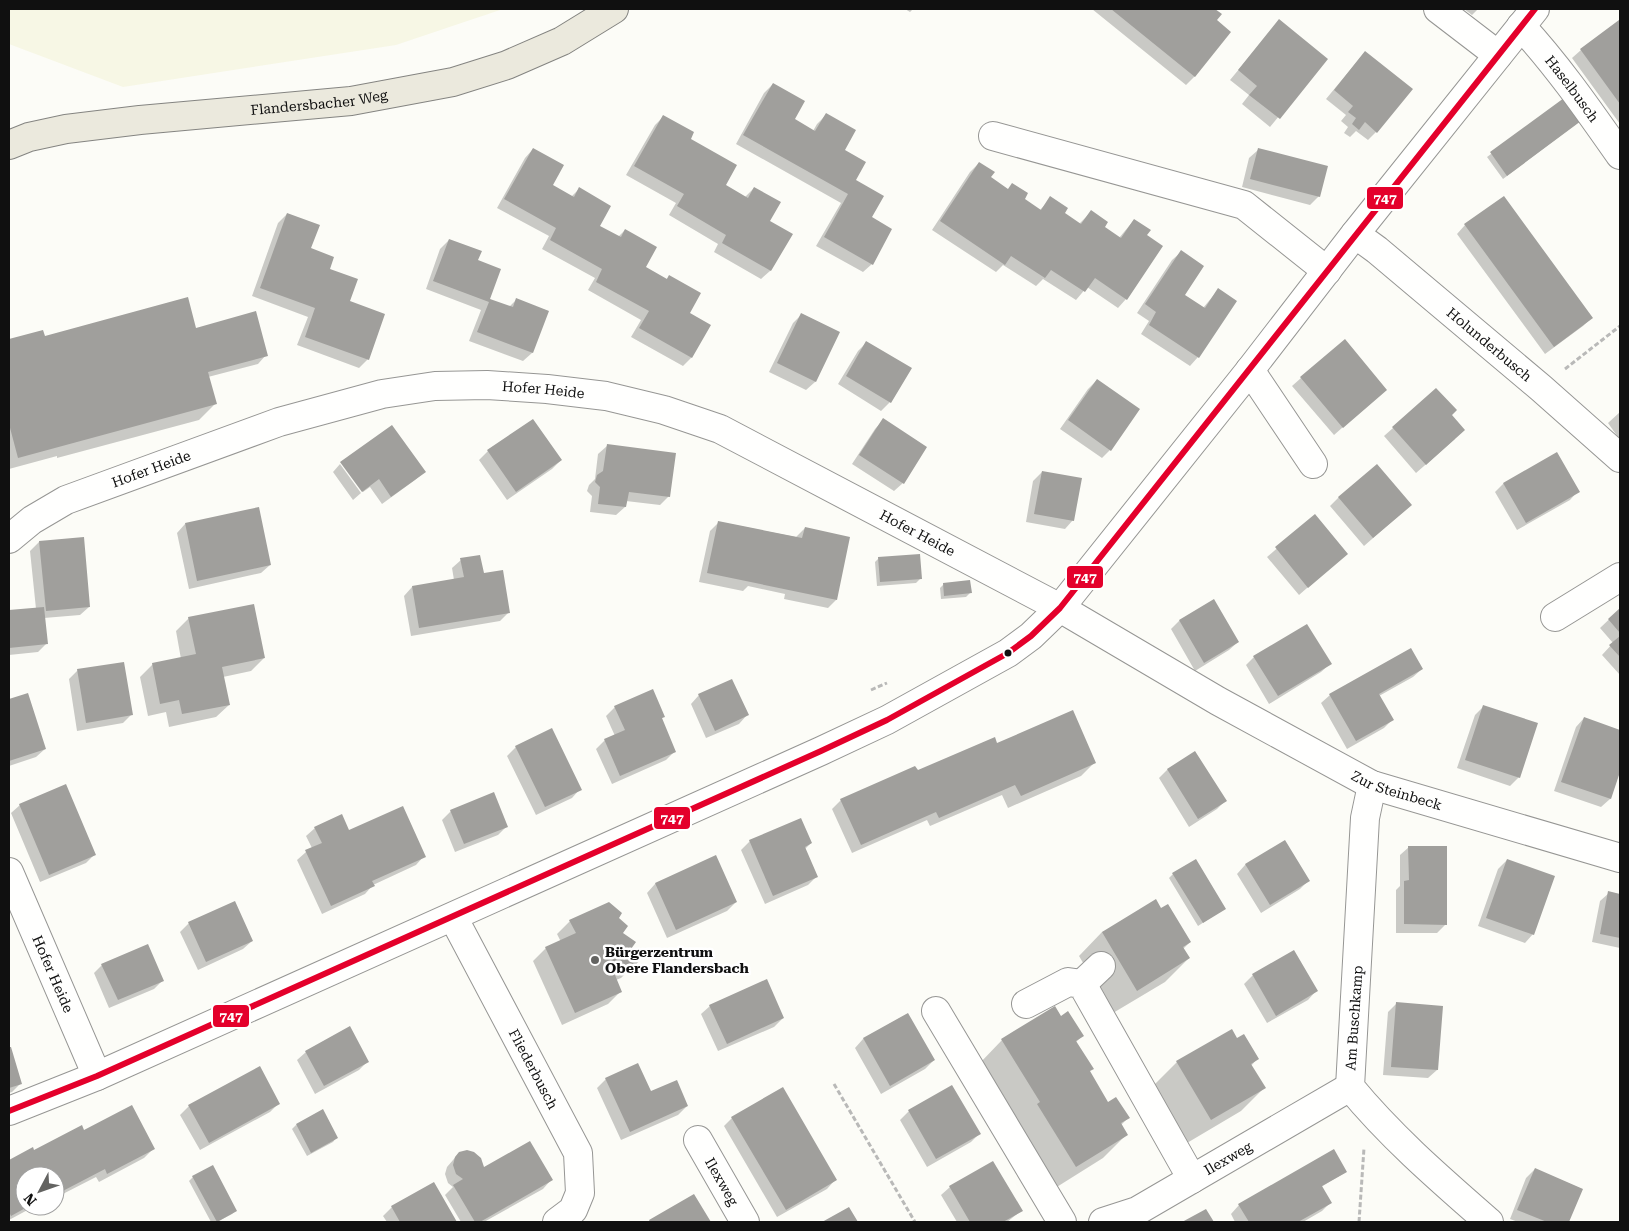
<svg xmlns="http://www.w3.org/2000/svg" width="1629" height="1231" font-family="'Roboto Serif',serif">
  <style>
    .farmland { fill: #f7f7e5 }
    .shadow { fill: #0003 }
    .building { fill: #a09f9c }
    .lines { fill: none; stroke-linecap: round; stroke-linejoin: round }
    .minor-casing { stroke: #969694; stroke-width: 30 }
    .major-casing { stroke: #848481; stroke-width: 30 }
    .path { stroke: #b9b9b8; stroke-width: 3; stroke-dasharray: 5 2.5; stroke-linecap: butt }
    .minor { stroke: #fffffe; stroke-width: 28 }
    .major { stroke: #ebe9dd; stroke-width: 28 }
    .bus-1-casing { stroke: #fff; stroke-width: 10 }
    .bus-1 { stroke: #e4002b; stroke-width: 6 }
    .bus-dot { fill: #101010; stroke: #fff; stroke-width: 2 }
    .poi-dot { fill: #636361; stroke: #fff; stroke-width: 2 }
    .labels { text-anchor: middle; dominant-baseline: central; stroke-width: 5; stroke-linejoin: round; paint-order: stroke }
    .street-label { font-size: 14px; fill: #101010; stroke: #fff }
    .poi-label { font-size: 14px; font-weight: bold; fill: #101010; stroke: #fff; text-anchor: start }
    .line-badge { stroke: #fff; stroke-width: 2 }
    .badge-label { font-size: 14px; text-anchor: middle; font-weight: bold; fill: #fff }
  </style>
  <rect width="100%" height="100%" fill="#fcfcf7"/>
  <path class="farmland" d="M9 9H503L396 45 123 87 9 44Z"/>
  <path class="shadow" d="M905 9H913L910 12Z
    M1092 9H1214L1220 14 1215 20 1195 76 1186 85Z
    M1464 9H1478L1472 15Z
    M1279 21 1326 59 1270 127 1242 104 1249 95 1230 80Z
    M1619 22 1620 24V124L1572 58 1581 50Z
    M1365 52 1376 132 1368 140 1356 131 1350 137 1344 133 1348 127 1341 121 1346 115 1326 99Z
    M773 84 793 120 813 131 817 124 826 115 843 151 871 218 872 264 863 272 816 246 841 203 736 144 764 93Z
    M1564 99 1580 121 1503 179 1487 157Z
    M664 116 689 139 724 185 745 197 754 188 768 222 791 235 770 271 761 279 714 252 718 244 669 215 676 203 626 175 655 125Z
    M533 149 551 186 571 197 579 189 598 226 618 237 625 230 644 268 666 280 669 276 688 313 691 358 683 366 631 337 641 320 588 290 595 278 542 249 549 236 497 208 525 158Z
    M1258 150 1319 196 1310 205 1242 187 1249 158Z
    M979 163 989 178 1040 210 1051 198 1063 213 1079 224 1091 212 1103 227 1119 238 1134 220 1145 235 1126 299 1118 308 1087 287 1076 300 1043 279 1036 286 1003 265 996 272 932 230 970 172Z
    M287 214 310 249 328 269 348 302 368 359 359 368 297 345 308 317 252 296 278 223Z
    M1465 225 1591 318 1583 326 1545 354 1457 234Z
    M449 240 477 261 488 299 509 307 516 300 548 311 532 353 523 361 469 341 481 310 426 289 440 249Z
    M1181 252 1183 295 1203 308 1218 290 1198 357 1190 366 1141 334 1149 321 1137 313 1172 260Z
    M802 314 838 332 815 382 806 390 769 372 793 323Z
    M42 331 44 339 266 355 258 364 208 377 216 403 199 420 57 458V456L9 469V340Z
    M866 343 890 402 881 411 838 384 858 351Z
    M1301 378 1385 390 1334 435 1292 386Z
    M1097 380 1110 450 1102 458 1060 429 1088 389Z
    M1620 412V440L1608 423Z
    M1450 415 1455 439 1416 473 1384 436 1393 428Z
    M533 420 561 460 552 469 507 500 479 460 488 451Z
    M883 420 903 483 894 491 852 464 875 429Z
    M607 446 669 496 660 505 626 501 625 507 616 515 590 512 592 496 587 491 589 485 595 479 598 454Z
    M1556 454 1578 491 1570 500 1517 530 1495 492 1503 484Z
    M342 463 424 472 415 480 382 504 370 487 363 492Z
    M340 464 361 493 353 500 333 472Z
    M1042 472 1073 520 1065 529 1026 522 1033 481Z
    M1339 497 1411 505 1364 546 1330 506Z
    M1314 516 1346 554 1299 595 1267 557Z
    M719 522 796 537 805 528 836 600 828 608 784 599 785 594 748 586 743 591 699 582 710 531Z
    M185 524 270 565 261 573 189 589 177 533Z
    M83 538 89 607 80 615 44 618 47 643 38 652 9 655V612L36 609 30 551 39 542Z
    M879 558 920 579 916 583 877 586 875 562Z
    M461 560 483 575 509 612 500 621 411 636 404 596 412 587 454 580 452 568Z
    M944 584 970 593 966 597 941 599 940 588Z
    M1213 601 1238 642 1229 650 1195 671 1171 629 1179 621Z
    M1620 609V675L1602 655 1613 643 1600 628Z
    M189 618 264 658 251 671 223 677 229 705 216 717 169 727 166 712 148 716 140 677 153 664 181 659 176 631Z
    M1254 657 1330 664 1321 672 1269 704 1246 665Z
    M1422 669 1413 677 1379 696 1392 720 1384 728 1347 749 1321 703 1330 695Z
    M78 670 131 715 123 723 77 731 69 679Z
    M28 695 45 749 36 757 9 766V701Z
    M699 695 747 715 739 724 706 738 691 704Z
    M615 707 664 716 661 719 675 751 666 760 612 784 596 749 605 740 615 736 606 716Z
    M1483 707 1519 777 1510 786 1457 768 1475 715Z
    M1584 718 1620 731V768L1610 799 1601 807 1554 791 1576 727Z
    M997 745 1094 763 1081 776 1008 808 1002 795 930 826 927 820 852 853 832 809 841 800Z
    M516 747 580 789 572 798 536 815 507 756Z
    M1195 752 1225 801 1217 809 1189 827 1159 778 1167 770Z
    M20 805 94 855 86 863 40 882 11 813Z
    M451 811 507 826 498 835 455 852 442 820Z
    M315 828 349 832 424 856 416 865 373 885 365 894 322 914 297 860 306 852 312 848 306 836Z
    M750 841 811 843 805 849 817 876 808 885 765 904 741 850Z
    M1284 842 1308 881 1300 889 1261 913 1237 874 1245 865Z
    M1409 847 1446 924 1437 933H1396V890L1400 886V855Z
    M716 857 736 902 727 911 667 938 647 893 655 884Z
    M1507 860 1533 934 1525 943 1478 926 1498 869Z
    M1173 874 1224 909 1198 926 1169 878Z
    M1609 893 1620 895V948L1592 942 1600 901Z
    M1160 910 1190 942 1183 949 1189 958 1165 982 1113 1013 1079 956 1102 932Z
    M617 919 635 964 621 978 616 980 621 991 608 1004 562 1025 533 961 546 948 561 942 557 934 570 921Z
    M189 923 252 941 243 949 198 970 180 932Z
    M102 965 163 980 154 989 109 1008 94 973Z
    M1253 975 1316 991 1308 1000 1267 1023 1244 984Z
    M1397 1003 1437 1070 1428 1078 1383 1075 1388 1012Z
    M710 1006 783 1018 774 1027 718 1051 701 1014Z
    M907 1014 934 1060 925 1069 881 1094 855 1048 863 1039Z
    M1061 1018 1082 1036 1076 1042 1089 1072 1108 1104 1128 1118 1121 1125 1127 1134 1103 1158 1052 1190 979 1064 1002 1040Z
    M1231 1031 1237 1040 1257 1059 1251 1066 1264 1088 1241 1111 1187 1143 1153 1086 1177 1062Z
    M9 1048 21 1083 12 1092 9 1093Z
    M306 1052 368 1061 359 1070 315 1094 297 1060Z
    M606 1079 651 1093 687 1106 678 1115 621 1140 597 1088Z
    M952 1086 979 1134 971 1142 927 1167 900 1120 909 1111Z
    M279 1103 270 1112 200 1150 180 1115 189 1106Z
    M732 1118 835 1180 827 1189 777 1217 724 1126Z
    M296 1125 336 1138 333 1142 307 1156 292 1129Z
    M83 1132 153 1149 144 1158 99 1182 96 1177 55 1198V1176H25V1206H35L9 1220V1161L32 1149 33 1152Z
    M459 1153 484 1168 551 1180 543 1189 484 1222H461L445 1195 453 1187 448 1183 445 1174 447 1167Z
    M1535 1169 1582 1189 1568 1222H1518L1510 1219 1526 1178Z
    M1346 1172 1321 1187 1330 1203 1322 1211 1303 1222H1235L1231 1214 1239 1205Z
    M193 1177 236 1210 232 1214 217 1222H211L189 1181Z
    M433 1184 455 1222H387L383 1216 392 1207Z
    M950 1187 1021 1211 1007 1222H957L941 1195Z
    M694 1196 710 1222H648L649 1221Z"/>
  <path class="building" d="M1111 9H1215L1222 14 1217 20 1231 32 1195 77Z
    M1279 19 1328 59 1280 119 1249 95 1257 86 1238 70Z
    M1619 20 1620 22V104L1580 49Z
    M1365 51 1413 89 1377 133 1365 122 1359 130 1352 124 1356 118 1348 112 1353 106 1334 90Z
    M773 83 805 101 795 119 815 131 826 113 856 130 845 150 866 162 856 180 884 196 872 217 892 229 873 265 824 237 848 194 743 135Z
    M1564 98 1581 121 1507 176 1490 152Z
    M663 115 694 132 691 139 737 165 726 185 748 198 754 187 781 202 770 221 793 234 771 271 722 243 726 235 677 206 684 194 634 166Z
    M533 148 564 165 553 185 574 197 579 187 611 206 600 226 621 237 625 229 657 247 646 267 667 279 669 275 701 293 690 313 711 325 692 358 639 328 649 311 596 282 602 269 550 240 556 228 504 199Z
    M1258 148 1328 166 1320 197 1250 179Z
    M979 162 995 172 991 177 1008 189 1012 183 1028 193 1025 199 1041 210 1050 196 1068 208 1065 213 1081 224 1091 210 1108 222 1105 227 1121 238 1134 219 1151 230 1147 235 1163 246 1127 300 1095 278 1085 292 1051 270 1045 278 1011 256 1005 265 940 221Z
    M1504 196 1593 318 1554 347 1464 224Z
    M287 213 320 225 311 248 334 257 330 269 358 279 350 301 385 314 369 360 305 337 315 308 260 288Z
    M449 239 482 251 478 260 501 269 490 299 513 307 516 298 549 311 533 353 477 332 489 302 433 281Z
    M1181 250 1204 266 1185 295 1205 308 1218 288 1237 301 1199 358 1149 325 1156 312 1145 304Z
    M188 297 196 328 256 311 268 356 208 372 217 404 18 458 9 424V339L43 330 45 336Z
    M801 313 840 332 816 382 777 363Z
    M1345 339 1387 390 1343 428 1300 377Z
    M866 341 912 368 891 403 846 376Z
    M1097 379 1140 409 1111 451 1068 420Z
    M1436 388 1457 410 1452 415 1465 430 1426 465 1392 427Z
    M883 418 927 447 904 484 859 455Z
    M533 419 562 460 516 492 487 450Z
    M392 425 426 472 391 497 379 479 362 492 340 462Z
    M607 444 676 453 670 497 629 492 626 507 598 504 600 487 595 482 597 475 603 471Z
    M1557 452 1580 492 1526 523 1503 483Z
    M1377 464 1412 505 1373 538 1338 497Z
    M1042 471 1082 478 1074 521 1034 514Z
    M259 507 271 565 197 581 185 523Z
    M1315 514 1348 554 1308 588 1275 547Z
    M718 521 802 538 805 527 850 537 837 600 707 573Z
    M84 537 90 607 46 611 39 541Z
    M920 554 922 579 880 582 878 557Z
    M480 555 484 573 503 570 510 613 419 628 412 586 464 577 460 558Z
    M970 580 972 593 944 596 943 583Z
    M1214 599 1239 642 1204 663 1179 620Z
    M254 604 265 658 222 667 230 705 182 714 179 700 160 704 152 663 196 654 188 617Z
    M44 607 48 644 9 648V610Z
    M1620 608V633L1608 619Z
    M1307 624 1332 664 1278 696 1253 656Z
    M1620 636V657L1609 645Z
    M1411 648 1423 669 1379 694 1394 720 1356 741 1329 694Z
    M124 662 133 715 86 723 77 669Z
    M732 679 749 715 715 731 698 694Z
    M653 689 665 717 662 718 676 752 620 776 604 739 625 730 614 706Z
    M28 693 46 749 9 761V699Z
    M1483 705 1538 723 1520 778 1465 760Z
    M1073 710 1096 763 1021 796 1015 785 939 818 936 812 861 845 840 799 915 766 918 770 995 737 997 743Z
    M1584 717 1620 730V772L1611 799 1561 782Z
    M552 728 582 790 545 807 515 746Z
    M1195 751 1227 801 1198 819 1167 769Z
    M66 784 96 855 49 875 19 804Z
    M494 792 508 827 464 844 450 810Z
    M403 806 426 857 372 881 375 886 331 906 305 850 322 843 314 827 342 814 349 830Z
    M801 818 812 843 805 847 818 877 773 896 749 840Z
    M1285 840 1310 881 1270 905 1245 864Z
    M1408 846H1447V925L1404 924V881L1409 880Z
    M716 855 737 902 676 930 655 883Z
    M1196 859 1226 909 1203 923 1172 873Z
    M1507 859 1555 876 1534 935 1486 918Z
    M1608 891 1620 894V938L1600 934Z
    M1156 899 1161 908 1168 904 1191 942 1183 947 1190 958 1137 991 1102 932Z
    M235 901 253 941 206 962 188 922Z
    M609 902 622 913 619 918 628 926 623 933 636 942 631 949 642 955 636 965 615 975 622 992 575 1013 545 947 576 933 569 920Z
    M148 944 164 981 118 1000 101 964Z
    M1294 950 1318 991 1276 1016 1252 974Z
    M767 979 784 1018 727 1044 709 1005Z
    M1396 1002 1443 1006 1438 1070 1391 1067Z
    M1055 1006 1061 1016 1068 1011 1084 1036 1076 1041 1094 1069 1090 1071 1108 1102 1116 1097 1130 1118 1121 1123 1128 1135 1076 1167 1037 1104 1040 1102 1001 1039Z
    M908 1013 935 1060 890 1086 863 1038Z
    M350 1026 369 1062 324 1086 305 1051Z
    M1232 1029 1237 1038 1244 1034 1259 1059 1251 1064 1266 1088 1211 1120 1176 1061Z
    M9 1047H11L22 1084 9 1088Z
    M638 1063 651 1091 677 1080 688 1106 630 1132 605 1078Z
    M260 1066 280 1104 209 1143 188 1105Z
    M952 1085 981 1134 936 1159 908 1110Z
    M783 1087 837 1180 786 1210 731 1117Z
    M132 1105 155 1149 107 1174 105 1169 57 1194 55 1193V1176H25V1206H29L11 1216 9 1212V1160L33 1147 34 1150 82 1125 84 1130Z
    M323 1109 338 1138 311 1153 296 1124Z
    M530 1141 553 1180 480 1222H475L453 1185 463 1179 456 1174 453 1165 455 1157 459 1152 467 1150 474 1152 481 1158 484 1167Z
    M1334 1149 1347 1172 1322 1186 1332 1203 1298 1222H1249L1238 1204Z
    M993 1161 1023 1211 1003 1222H970L949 1186Z
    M213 1165 237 1211 217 1222 192 1176Z
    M1535 1168 1583 1189 1569 1222H1547L1517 1210Z
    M434 1182 457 1222H400L391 1206Z
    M694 1194 711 1222H650L649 1220Z
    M849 1207 858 1222H822Z
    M1206 1209 1214 1222H1182Z"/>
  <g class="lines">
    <g class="minor-casing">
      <g id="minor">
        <path d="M1438 9 1498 55"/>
        <path id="s1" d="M1521 26C1558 66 1589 111 1620 155"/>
        <path d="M993 136 1244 205 1327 271"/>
        <path id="s2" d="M1355 234 1377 250 1541 388 1620 458"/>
        <path d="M1250 370 1313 464"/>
        <path id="s3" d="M9 539 32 520 66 500 279 422 382 394 435 386 487 385 547 389 606 396 664 410 720 429 1060 608 1218 701 1372 785 1620 858"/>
        <path d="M1555 617 1620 577"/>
        <path d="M1372 785 1365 818 1350 1087C1391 1137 1441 1180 1489 1222"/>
        <path id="s4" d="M9 872 97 1076"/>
        <path id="s5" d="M453 917 578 1153 580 1193 573 1210 557 1222"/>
        <path d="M1082 984 1101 966"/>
        <path d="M1026 1004 1068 982 1082 984 1192 1179"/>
        <path d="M936 1011 1062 1222"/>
        <path d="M9 1111 97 1076 821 751 887 720 1008 653 1031 636 1060 608 1250 370 1355 234 1535 9"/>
        <path id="s6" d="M698 1140 745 1222"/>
        <path id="s7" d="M1103 1222 1137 1211 1350 1087"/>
      </g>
    </g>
    <g class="major-casing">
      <g id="major">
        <path id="s8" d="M9 145 29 137 66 129 140 120 351 101 453 82 507 65 562 41 614 9"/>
      </g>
    </g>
    <path class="path" d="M1565 369 1620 326
      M871 690 887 683
      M834 1084 915 1222
      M1359 1222 1364 1148"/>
    <use href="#minor" class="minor"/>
    <use href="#major" class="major"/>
    <g class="bus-1-casing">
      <path id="bus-1" d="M9 1111 97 1076 821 751 887 720 1008 653 1031 636 1060 608 1535 9"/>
    </g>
    <use href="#bus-1" class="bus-1"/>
  </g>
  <circle class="bus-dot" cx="1008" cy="653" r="4.5"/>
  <circle class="poi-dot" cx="595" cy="960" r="5"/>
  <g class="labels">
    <g class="street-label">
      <text stroke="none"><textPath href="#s1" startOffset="81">Haselbusch</textPath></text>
      <text stroke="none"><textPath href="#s8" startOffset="314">Flandersbacher Weg</textPath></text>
      <text stroke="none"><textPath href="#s2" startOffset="174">Holunderbusch</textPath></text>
      <text stroke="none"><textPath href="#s3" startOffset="565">Hofer Heide</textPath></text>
      <text stroke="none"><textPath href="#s3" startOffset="160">Hofer Heide</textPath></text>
      <text stroke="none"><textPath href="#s3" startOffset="970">Hofer Heide</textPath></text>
      <text stroke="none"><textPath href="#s3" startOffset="1515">Zur Steinbeck</textPath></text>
      <text stroke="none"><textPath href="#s4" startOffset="111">Hofer Heide</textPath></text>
      <text transform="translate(1354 1018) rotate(-86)">Am Buschkamp</text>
      <text stroke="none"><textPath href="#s5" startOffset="172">Fliederbusch</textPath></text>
      <text stroke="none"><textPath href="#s7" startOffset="141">Ilexweg</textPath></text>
      <text stroke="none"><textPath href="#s6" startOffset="48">Ilexweg</textPath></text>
    </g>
    <g class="poi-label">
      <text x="605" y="952">Bürgerzentrum<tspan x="605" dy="16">Obere Flandersbach</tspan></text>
    </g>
  </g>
  <g class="line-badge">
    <rect x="1366" y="186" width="38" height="24" rx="5" fill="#e4002b"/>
    <rect x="1066" y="565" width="38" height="24" rx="5" fill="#e4002b"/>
    <rect x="653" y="806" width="38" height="24" rx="5" fill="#e4002b"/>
    <rect x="212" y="1004" width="38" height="24" rx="5" fill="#e4002b"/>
  </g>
  <g class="badge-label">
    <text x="1385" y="203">747</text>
    <text x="1085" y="582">747</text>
    <text x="672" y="823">747</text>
    <text x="231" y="1021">747</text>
  </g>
  <rect width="1629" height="1231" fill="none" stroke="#101010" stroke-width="20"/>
  <g transform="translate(40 1191) rotate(229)"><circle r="24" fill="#ffffff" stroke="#9f9f9f"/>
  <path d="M0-4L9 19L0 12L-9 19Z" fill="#636361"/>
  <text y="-8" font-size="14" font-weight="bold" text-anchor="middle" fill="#101010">N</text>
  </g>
</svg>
